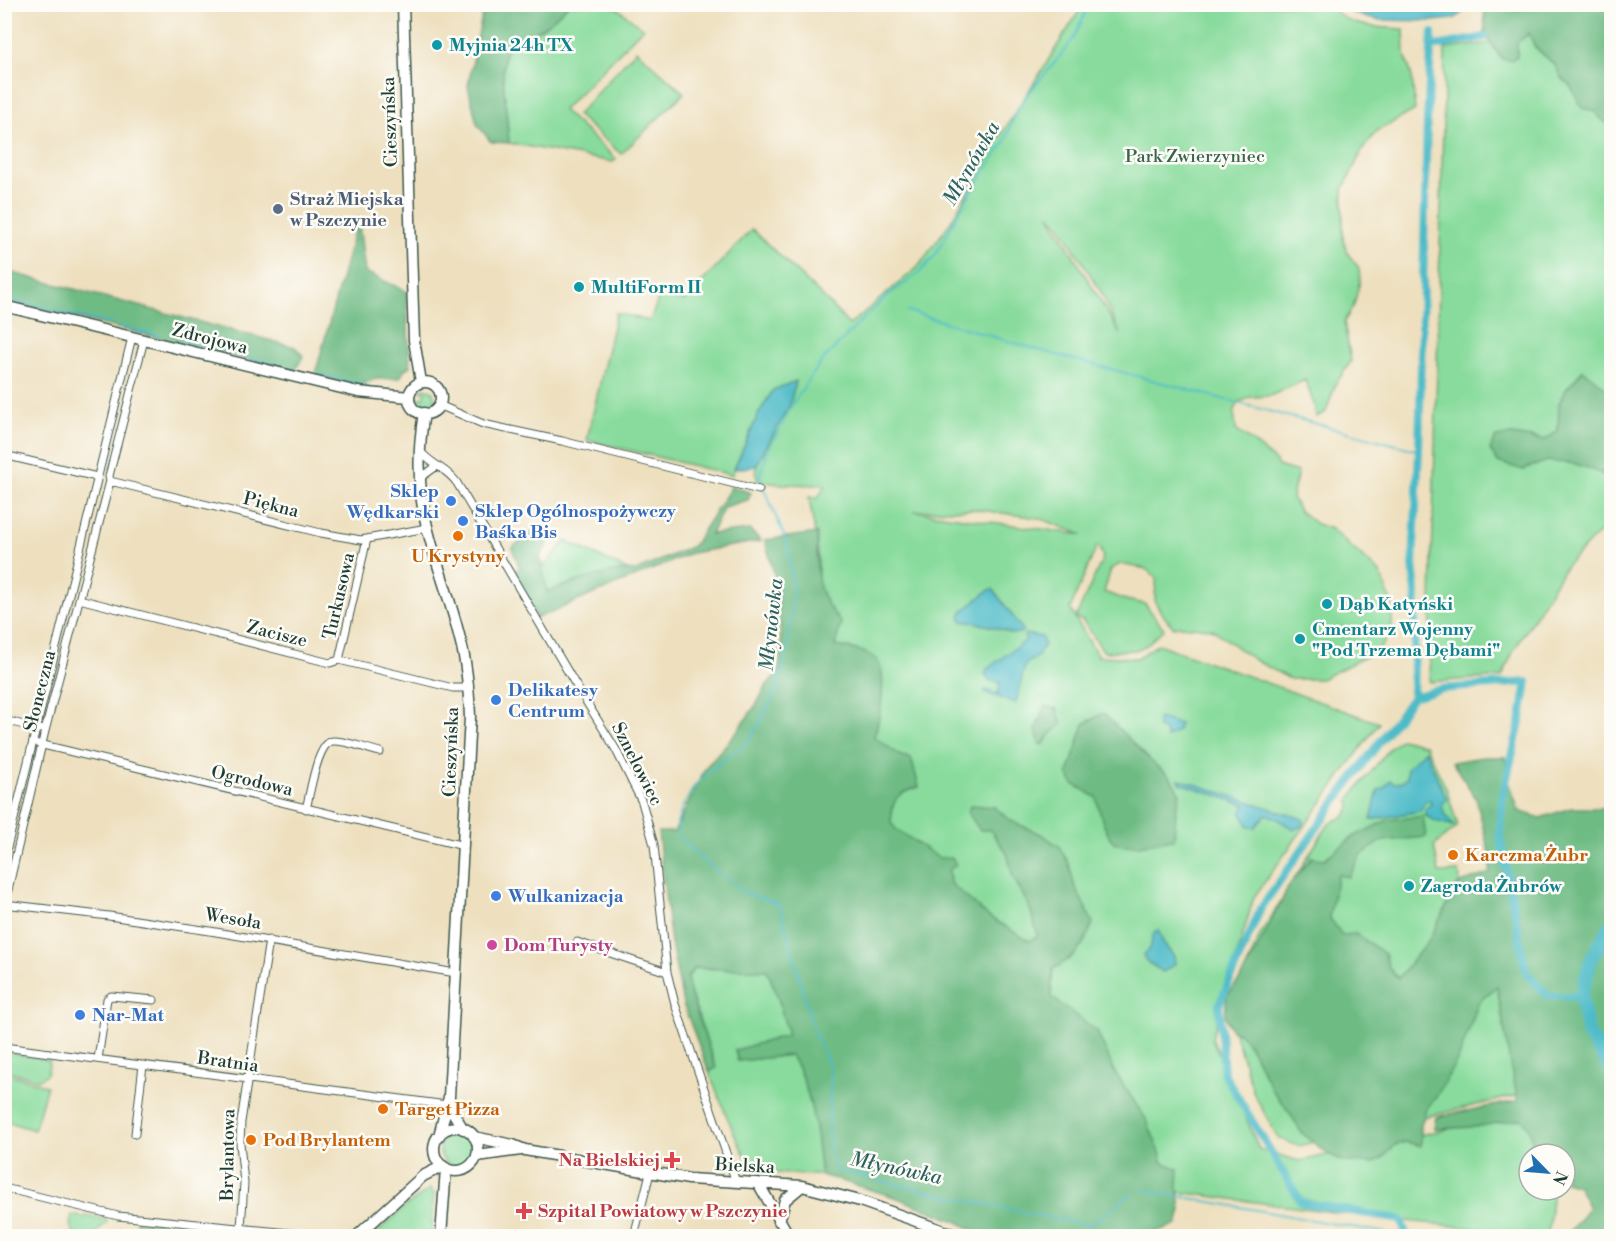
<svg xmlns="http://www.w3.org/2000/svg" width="1616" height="1241" font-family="'Libre Bodoni',serif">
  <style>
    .green { fill: #88db9c; stroke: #548c68; stroke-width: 1.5; fill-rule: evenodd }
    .forest { fill: #6ebb84; stroke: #467c5c; stroke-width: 1.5 }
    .water { fill: #4ebbc8; stroke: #367c7e; stroke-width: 1.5 }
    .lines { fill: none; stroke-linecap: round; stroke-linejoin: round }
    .stream { stroke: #4ebbc8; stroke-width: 2 }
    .canal { stroke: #4ebbc8; stroke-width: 8 }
    .river { stroke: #4ebbc8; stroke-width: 14 }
    .street-casing { stroke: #3e5549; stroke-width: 9 }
    .secondary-casing { stroke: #3e5549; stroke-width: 13 }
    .street { stroke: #fff; stroke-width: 7 }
    .secondary { stroke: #fff; stroke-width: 10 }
    .culture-dot { fill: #0f9aa8; stroke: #fdfcf7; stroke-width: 2 }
    .service-dot { fill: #5c6f8a; stroke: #fdfcf7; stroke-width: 2 }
    .shop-dot { fill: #3f7fe0; stroke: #fdfcf7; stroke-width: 2 }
    .food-dot { fill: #e8710a; stroke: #fdfcf7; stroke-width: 2 }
    .hotel-dot { fill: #d1479c; stroke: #fdfcf7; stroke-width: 2 }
    .health-dot { fill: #e0444e; stroke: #fdfcf7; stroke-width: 2 }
    .labels { text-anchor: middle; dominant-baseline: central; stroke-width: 5; stroke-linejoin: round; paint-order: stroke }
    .culture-label { font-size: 18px; font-weight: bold; fill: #0d838f; stroke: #fdfcf7; text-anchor: start }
    .street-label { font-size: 18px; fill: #1f3d34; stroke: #fdfcf7 }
    .park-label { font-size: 18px; fill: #39644e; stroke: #fdfcf7 }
    .service-label { font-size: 18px; font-weight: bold; fill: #4e5e75; stroke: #fdfcf7; text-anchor: start }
    .shop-label { font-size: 18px; font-weight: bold; fill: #366cbe; stroke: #fdfcf7; text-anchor: start }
    .food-label { font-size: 18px; font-weight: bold; fill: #c56008; stroke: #fdfcf7; text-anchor: start }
    .hotel-label { font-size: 18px; font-weight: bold; fill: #b23c85; stroke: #fdfcf7; text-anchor: start }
    .health-label { font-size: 18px; font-weight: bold; fill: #be3a42; stroke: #fdfcf7; text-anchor: end }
    .water-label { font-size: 20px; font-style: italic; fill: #2d6360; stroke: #fdfcf7 }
  </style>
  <rect width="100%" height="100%" fill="#fdfcf7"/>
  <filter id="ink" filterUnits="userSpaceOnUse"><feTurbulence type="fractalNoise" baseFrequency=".0167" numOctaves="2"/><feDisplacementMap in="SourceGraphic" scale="12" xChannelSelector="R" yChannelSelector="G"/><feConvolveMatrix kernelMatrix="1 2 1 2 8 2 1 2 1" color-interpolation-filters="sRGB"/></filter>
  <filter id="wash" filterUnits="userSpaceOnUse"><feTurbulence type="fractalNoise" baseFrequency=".008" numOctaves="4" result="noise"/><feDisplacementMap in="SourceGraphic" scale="24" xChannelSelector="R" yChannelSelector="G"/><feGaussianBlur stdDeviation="1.35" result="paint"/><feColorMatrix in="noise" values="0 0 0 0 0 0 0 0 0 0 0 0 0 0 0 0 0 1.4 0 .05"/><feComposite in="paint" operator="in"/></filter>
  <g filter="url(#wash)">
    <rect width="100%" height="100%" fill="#eee0bf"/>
    <path class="green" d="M568 5H613L643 28 563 110 616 159 613 162 509 143 503 78 504 56 511 40C534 35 552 21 568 5Z
      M1083 5H1332C1343 29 1382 27 1404 29L1405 54 1412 77 1415 110 1377 131 1363 149 1343 190V239L1348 254 1359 268 1360 281 1354 305 1344 322 1351 361 1336 383 1326 412 1316 417 1314 404 1305 380 1270 396 1251 397 1239 402 1234 412 1236 430 1253 442 1276 462 1278 466 1298 472 1292 497 1299 511 1317 524 1331 529 1380 573 1392 604V625L1387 638 1379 650 1321 679H1290L1253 659 1212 629 1180 626 1173 627C1167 619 1155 608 1155 597 1155 590 1157 584 1156 577L1146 569 1120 564 1111 569 1104 592 1126 600 1145 604 1164 629 1145 646 1136 650 1104 652 1083 621 1076 617 1103 558 1100 548 1097 546 1070 609 1098 656 1137 658 1158 644 1379 723 1254 897 1212 1038 1259 1149 1299 1161 1542 1109 1553 1154H1529V1190H1553L1548 1236 1378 1218 1171 1191 1166 1171 1143 1115 1085 1032 893 840 818 595V553L809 497 818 498 825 485 779 484 757 481 756 466 773 436 796 381 773 390 758 415 732 475 587 440 616 313 650 321 660 294 684 301 752 229 827 301 849 325 918 267 950 223 1001 135ZM1049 214 1060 226 1101 292 1120 334ZM973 509 1039 518 1083 535 914 511Z
      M1529 33 1535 47 1555 65 1562 79 1569 83 1580 104 1585 109C1597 109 1596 115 1604 121 1606 122 1609 123 1611 126V392L1608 390 1564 392 1559 404 1558 431 1545 440 1531 437 1523 470C1530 468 1539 462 1546 461 1565 458 1597 469 1611 481V521L1565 567 1513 652 1502 677 1429 682 1445 49 1491 43 1502 59 1517 57V43Z
      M636 50 684 93 621 154 577 115Z
      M425 388 432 390 435 397 433 404 426 408 419 406 415 398H424L426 392 419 390Z
      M566 541 627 570 582 580 546 592 542 569Z
      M1401 739 1425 745 1446 788 1458 826 1434 846 1439 873 1459 872 1461 891 1569 1062 1550 1088 1298 1146 1278 1138 1254 1094 1232 1025 1235 996 1260 935 1320 837 1330 823 1345 816 1350 808V798L1390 748Z
      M694 968 767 970 778 997 788 1035 735 1051 738 1061 791 1055C813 1090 816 1134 821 1175 804 1174 764 1176 752 1165 741 1155 716 1090 709 1072L716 1068 691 995 687 979Z
      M5 1052 50 1060 47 1074 38 1080 6 1070 5 1074Z
      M7 1073 47 1086 34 1130 5 1121V1081Z
      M440 1150a16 16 0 1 1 32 0a16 16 0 1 1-32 0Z
      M430 1189 434 1193 431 1236H373L402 1209Z
      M72 1215 85 1218 87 1215 107 1220V1222L93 1236H75L70 1225Z
      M137 1221 221 1230 229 1231 232 1236H129V1235H135Z"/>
    <path class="forest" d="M495 5H568C549 24 538 34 511 40L504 56 503 77 509 143 491 142 477 124 468 86 482 15Z
      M1484 5H1611V126C1609 123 1606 122 1604 121 1595 115 1599 109 1585 109L1580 104 1569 83 1562 79 1555 65 1535 47 1529 33 1517 43V57L1510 60 1502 59 1485 34Z
      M358 217 365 272 406 291 410 366 405 369 400 378 376 379 355 386 315 375Z
      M5 271 295 347 303 356 295 371 5 301Z
      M1583 370 1611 392V481L1601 472 1576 464 1547 461 1523 470 1498 462 1490 450 1496 437 1512 435 1545 440 1558 431 1559 404 1564 392Z
      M732 486 751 493 748 500 724 507 711 534 750 530 761 541 691 553 537 618 512 571 520 568 512 548 540 526 551 538 540 556 547 592C570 584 613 567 636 571L693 546Z
      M817 533C817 574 813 590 841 623L835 646C849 649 863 649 875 658 890 669 879 721 874 737L901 756 911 758 919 787C894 794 893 799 891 823L896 829 939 858 952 857 956 865 949 870 950 883 989 917 1029 941 1038 936 1030 908 1013 877 1007 853 990 830H980L967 812 971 805 994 807 1013 822 1041 834 1059 846 1069 864 1074 884 1093 923C1083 948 1077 956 1053 969L1051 997 1097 1031 1114 1071 1146 1119 1161 1155 1162 1162 1179 1169 1178 1187 1181 1210 1177 1225 1157 1231 1152 1236H983L958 1222 895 1197 821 1175C816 1134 813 1090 791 1055L738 1061 735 1050 788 1035 778 997 767 970 694 968 687 978 691 996 716 1068 709 1072 683 1004 670 938 658 832H674L706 767 735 734 756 705 767 685 779 671 781 645 778 588 765 540Z
      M1045 706 1057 709 1062 724 1050 735 1043 745 1039 743 1036 729Z
      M1103 713 1152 762 1170 777 1180 794 1176 809 1174 839C1159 841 1124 851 1113 841 1104 833 1099 808 1096 797L1073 784 1068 774 1084 724Z
      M1483 757H1506L1507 776 1519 811 1540 818 1571 808H1611V1236H1566L1589 1208 1578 1186 1565 1182V1154H1532C1532 1140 1533 1128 1521 1119L1474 1127 1434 1129 1436 1117 1517 1101C1517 1089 1512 1077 1510 1064 1507 1044 1503 1024 1500 1004 1498 998 1499 992 1497 986L1479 1002 1459 1057 1436 1097 1426 1109 1421 1125V1146L1406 1142 1395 1145 1383 1158 1372 1163 1345 1162 1327 1153 1301 1132 1290 1113 1273 1091 1251 1048 1241 1034 1232 1031 1225 1016 1227 995 1240 979 1254 955 1290 884 1312 857 1324 859 1355 836 1388 820 1423 816 1426 837 1382 841 1361 855 1349 877 1338 875 1329 917 1342 935 1356 934 1385 954 1389 968 1398 978 1429 940 1458 884 1490 873V856L1476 798 1452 762Z"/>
    <path class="water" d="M1471 4V6L1454 19 1432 21 1379 20 1367 18 1341 8 1339 5Z
      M796 381 790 404 756 466 734 469 758 415 773 390Z
      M993 589 1023 630 1022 632 1012 634 1000 629 969 621 963 622 960 618 962 612 989 590Z
      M1025 634 1042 637 1044 645 1038 656 1025 665 1016 703 985 693V690L998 694 1000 682 990 681 985 674 987 669 1026 640 1024 636Z
      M1158 718 1180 724 1178 730 1167 738 1165 731 1158 728Z
      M1425 750 1447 800 1442 803 1443 811 1454 826 1435 821 1426 816V808L1431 804 1430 800 1425 802 1420 811 1371 820 1378 790 1383 789 1390 780 1394 783 1402 782 1407 777V768Z
      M1179 779 1303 819 1304 823 1301 827 1294 829C1283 824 1280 818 1266 814L1255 828 1249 826 1241 814 1245 805 1180 783Z
      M1158 930 1164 944 1174 956 1175 964 1163 972 1146 961 1143 955 1150 949 1154 932Z"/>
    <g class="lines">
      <path class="stream" d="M1089 4 1074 38 1056 61 1027 95 1016 111 1005 142 970 193 934 257 917 275 891 293 861 321 822 361 793 403 769 449 760 474 763 487 784 535 789 554 793 587 791 618 785 660 777 689 756 730 746 744 713 768 695 785 682 808 677 824 679 836 699 857 748 894 778 904 780 908 815 1034 829 1065 831 1076C831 1094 824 1159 837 1170L956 1198 1085 1225 1093 1223 1131 1194
        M4 298 112 324
        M908 311 1031 348 1419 451
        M119 326 159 336
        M181 341 293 369
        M316 374 371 387
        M1143 1190 1403 1236"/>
      <path class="canal" d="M1431 47 1485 37
        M1413 697 1441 689 1527 682 1521 718 1502 799 1500 837 1526 972 1547 995 1557 996
        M1565 996 1581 997
        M1407 1236 1401 1220 1301 1202 1224 1074 1219 1005 1261 908 1335 802 1413 697 1416 592 1413 564 1419 451 1427 122 1432 33"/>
      <path class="river" d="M1612 924 1591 959 1581 997 1588 1034 1612 1069"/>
    </g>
  </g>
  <g filter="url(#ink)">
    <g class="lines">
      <g class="street-casing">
        <path id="street" d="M439 405 483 424 562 441 759 490
          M420 451C431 465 447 468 457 483L574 682 615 748 642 802 654 845 667 972 675 1004 736 1182
          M4 455 97 477
          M420 478 437 466
          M110 481 321 533 361 540 427 528
          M79 599 330 663 339 660 453 688H469
          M339 660 367 539
          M4 720 40 729
          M39 744 464 846
          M306 809C310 795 317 742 333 741 347 740 366 749 380 752
          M4 860 132 337
          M4 904 109 916 210 931 456 973
          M4 907 45 731 110 481 109 476 144 340
          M577 942 667 972
          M4 1047 447 1105
          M98 1059 107 999 111 996 154 1000
          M135 1134 143 1065
          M4 1188 118 1216 319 1236
          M241 1228 244 1183 240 1143 241 1122 269 940
          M634 1236 650 1173"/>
      </g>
      <g class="secondary-casing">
        <path id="secondary" d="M403 4 414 340 421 382
          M4 306 358 392 409 397
          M409 398a16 16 0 1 1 32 0a16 16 0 1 1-32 0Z
          M424 413C419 442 418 472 422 501 429 548 449 592 460 639 467 664 469 690 470 717L449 1097 439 1136
          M449 1099 454 1114 463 1129
          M434 1149a22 22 0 1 1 44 0a22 22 0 1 1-44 0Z
          M474 1137 513 1145 525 1150 689 1179 802 1186 860 1201 958 1236
          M477 1156 521 1150
          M758 1183 789 1236
          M779 1221 785 1200 802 1186
          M357 1236 423 1176 443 1166
          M441 1236 446 1168"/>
      </g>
      <use href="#street" class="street"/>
      <use href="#secondary" class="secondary"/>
    </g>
  </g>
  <g class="culture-dot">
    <circle cx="437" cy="45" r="6"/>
    <circle cx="579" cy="287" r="6"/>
    <circle cx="1327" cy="604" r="6"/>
    <circle cx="1300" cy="639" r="6"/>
    <circle cx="1409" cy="886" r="6"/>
  </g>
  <circle class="service-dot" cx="278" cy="209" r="6"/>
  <g class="shop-dot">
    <circle cx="451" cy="501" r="6"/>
    <circle cx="463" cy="521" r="6"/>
    <circle cx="496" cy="700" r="6"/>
    <circle cx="496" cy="896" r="6"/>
    <circle cx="80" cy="1015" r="6"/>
  </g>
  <g class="food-dot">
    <circle cx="458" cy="536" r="6"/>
    <circle cx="1453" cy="855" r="6"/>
    <circle cx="383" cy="1109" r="6"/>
    <circle cx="251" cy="1140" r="6"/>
  </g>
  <circle class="hotel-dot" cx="492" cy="945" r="6"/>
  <g class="health-dot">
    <path d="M669 1151h6v6h6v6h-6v6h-6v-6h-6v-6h6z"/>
    <path d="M521 1202h6v6h6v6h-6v6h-6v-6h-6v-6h6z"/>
  </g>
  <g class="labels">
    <g class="culture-label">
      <text x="449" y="45">Myjnia 24h TX</text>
      <text x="591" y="287">MultiForm II</text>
      <text x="1339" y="604">Dąb Katyński</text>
      <text x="1312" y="629">Cmentarz Wojenny<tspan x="1312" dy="21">"Pod Trzema Dębami"</tspan></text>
      <text x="1421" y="886">Zagroda Żubrów</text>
    </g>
    <g class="street-label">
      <text transform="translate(390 122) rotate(-92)">Cieszyńska</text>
      <text transform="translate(210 339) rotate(14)">Zdrojowa</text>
      <text transform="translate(271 505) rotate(14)">Piękna</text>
      <text transform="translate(339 596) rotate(-77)">Turkusowa</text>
      <text transform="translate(277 634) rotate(14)">Zacisze</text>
      <text transform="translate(40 691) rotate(-76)">Słoneczna</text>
      <text transform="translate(451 752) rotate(-88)">Cieszyńska</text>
      <text transform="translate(637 764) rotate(63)">Sznelowiec</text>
      <text transform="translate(252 781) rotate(13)">Ogrodowa</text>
      <text transform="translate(233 919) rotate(9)">Wesoła</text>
      <text transform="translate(228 1062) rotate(8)">Bratnia</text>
      <text transform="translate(228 1155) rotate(-89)">Brylantowa</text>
      <text transform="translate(745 1166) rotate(3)">Bielska</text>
    </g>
    <g class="park-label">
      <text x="1195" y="156">Park Zwierzyniec</text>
    </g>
    <g class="service-label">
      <text x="290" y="199">Straż Miejska<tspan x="290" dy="21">w Pszczynie</tspan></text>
    </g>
    <g class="shop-label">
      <text x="439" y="491" text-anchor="end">Sklep<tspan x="439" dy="21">Wędkarski</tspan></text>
      <text x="475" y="511">Sklep Ogólnospożywczy<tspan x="475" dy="21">Baśka Bis</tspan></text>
      <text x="508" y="690">Delikatesy<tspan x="508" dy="21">Centrum</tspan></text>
      <text x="508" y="896">Wulkanizacja</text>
      <text x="92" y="1015">Nar-Mat</text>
    </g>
    <g class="food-label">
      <text x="458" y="556" text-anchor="middle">U Krystyny</text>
      <text x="1465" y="855">Karczma Żubr</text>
      <text x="395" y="1109">Target Pizza</text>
      <text x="263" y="1140">Pod Brylantem</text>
    </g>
    <g class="hotel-label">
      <text x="504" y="945">Dom Turysty</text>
    </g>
    <g class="health-label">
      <text x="660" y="1160">Na Bielskiej</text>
      <text x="538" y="1211" text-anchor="start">Szpital Powiatowy w Pszczynie</text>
    </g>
    <g class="water-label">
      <text transform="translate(972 164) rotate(-60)">Młynówka</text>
      <text transform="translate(772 625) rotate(-84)">Młynówka</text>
      <text transform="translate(896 1169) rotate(12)">Młynówka</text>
    </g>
  </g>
  <rect width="1616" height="1241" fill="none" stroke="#fdfcf7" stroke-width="24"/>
  <g transform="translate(1547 1172) rotate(115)"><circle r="28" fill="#fdfcf7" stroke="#a4b0a9" stroke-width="1.5"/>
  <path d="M0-4.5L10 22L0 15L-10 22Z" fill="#1f6fb2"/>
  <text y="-9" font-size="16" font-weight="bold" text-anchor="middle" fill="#1f3d34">N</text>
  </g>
</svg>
